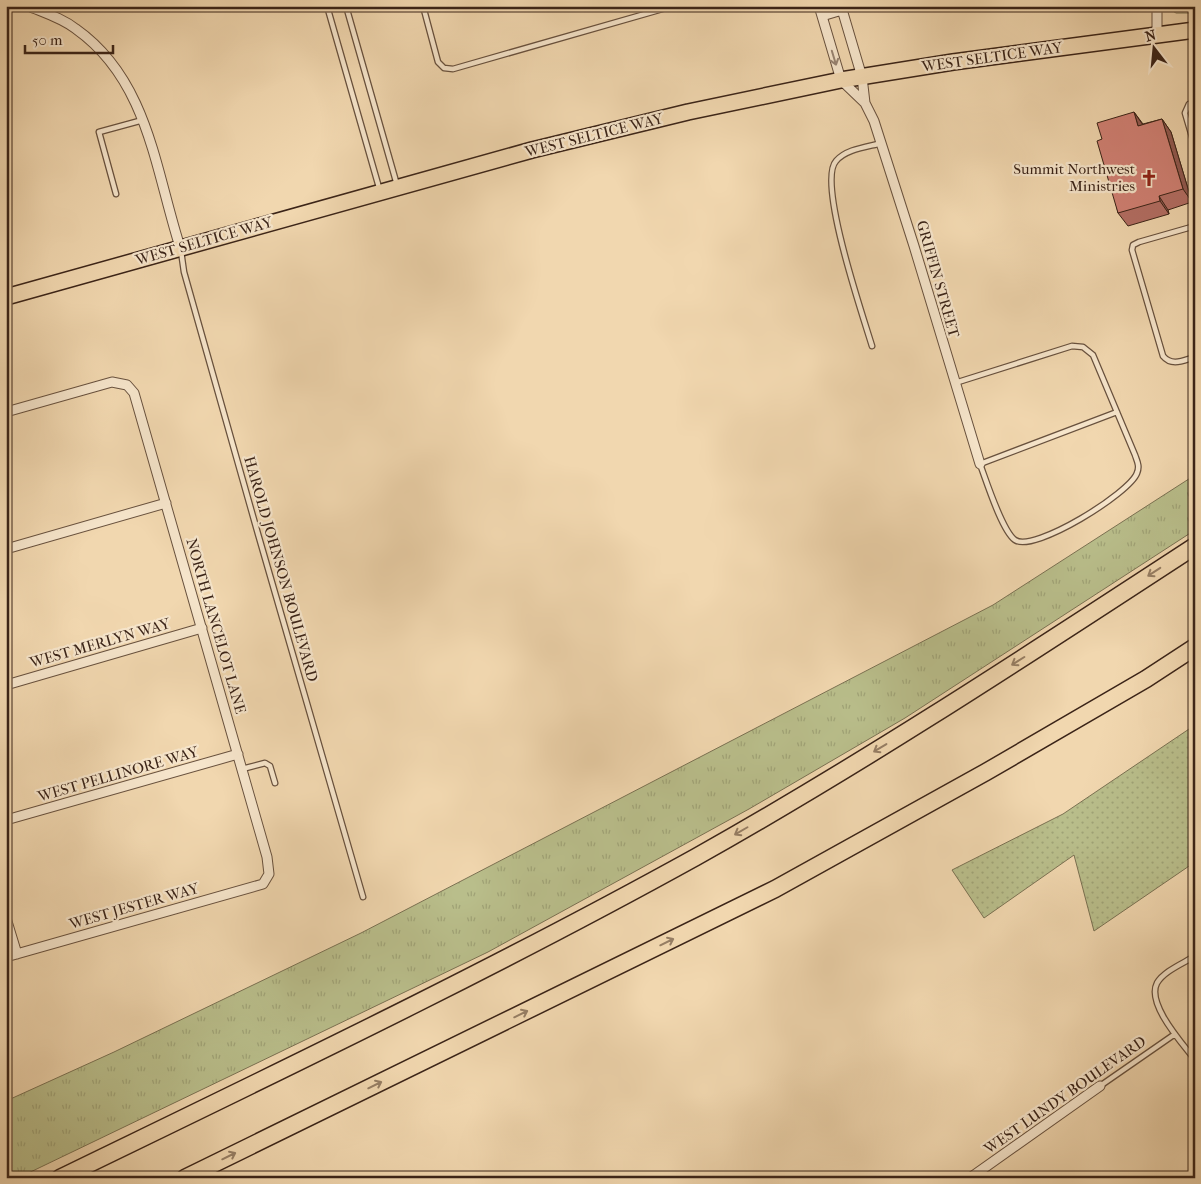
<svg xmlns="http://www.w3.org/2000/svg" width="1201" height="1184" font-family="'IM FELL French Canon',serif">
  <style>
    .grass { fill: url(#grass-tufts); stroke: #7a7152 }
    .park { fill: url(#park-dots); stroke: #7a7152 }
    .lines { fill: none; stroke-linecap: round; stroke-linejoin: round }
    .service-casing { stroke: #68513e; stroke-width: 7 }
    .minor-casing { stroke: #68513e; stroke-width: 11 }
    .primary-casing { stroke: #3b2418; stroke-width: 18 }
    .motorway-casing { stroke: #3b2418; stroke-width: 19 }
    .service { stroke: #f6e5cb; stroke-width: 4.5 }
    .minor { stroke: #f6e5cb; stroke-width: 9 }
    .primary { stroke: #f1d7af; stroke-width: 15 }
    .motorway { stroke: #f1d7af; stroke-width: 16 }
    .wall { fill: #b46f65; stroke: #3b2418 }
    .shaded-wall { fill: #925a52; stroke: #3b2418 }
    .building { fill: #d18175; stroke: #3b2418 }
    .oneway { stroke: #988472 }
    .oneway2 { stroke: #967e64 }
    .labels { text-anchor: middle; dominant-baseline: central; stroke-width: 4.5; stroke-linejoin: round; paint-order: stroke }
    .street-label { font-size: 15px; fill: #3b2418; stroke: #f6e5cb }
    .poi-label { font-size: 15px; fill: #3b2418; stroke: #f6e5cb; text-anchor: end }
  </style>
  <defs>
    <pattern id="grass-tufts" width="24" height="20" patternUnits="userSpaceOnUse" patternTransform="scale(1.25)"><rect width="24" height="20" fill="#b9be8b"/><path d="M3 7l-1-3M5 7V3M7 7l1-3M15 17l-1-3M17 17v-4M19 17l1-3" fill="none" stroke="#a0a377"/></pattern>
    <pattern id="park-dots" width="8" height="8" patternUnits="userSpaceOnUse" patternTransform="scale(1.25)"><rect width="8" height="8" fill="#b9be8b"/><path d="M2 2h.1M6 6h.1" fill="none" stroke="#a0a377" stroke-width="1.8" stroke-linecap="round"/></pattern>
  </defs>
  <rect width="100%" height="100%" fill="#f1d7af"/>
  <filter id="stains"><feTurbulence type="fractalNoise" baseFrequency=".004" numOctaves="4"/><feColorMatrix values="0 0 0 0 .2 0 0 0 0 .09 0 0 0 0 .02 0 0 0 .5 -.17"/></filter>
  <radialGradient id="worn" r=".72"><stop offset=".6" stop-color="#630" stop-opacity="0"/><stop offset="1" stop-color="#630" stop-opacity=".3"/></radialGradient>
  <path class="grass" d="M1195 475V530L905 718 749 809 488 952 18 1178H6V1101L114 1052 361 933 993 605Z"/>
  <path class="park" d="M1164 6H1195V13H1176Z
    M1195 725V862L1094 931 1074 855 984 918 952 870 1063 814Z"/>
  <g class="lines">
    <g class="service-casing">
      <path id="service" d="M327 6 380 191
        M346 6 397 185
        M423 6 438 62 444 68 453 69 673 6
        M1195 102 1189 104 1185 113 1195 147
        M116 194 99 132 143 120
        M1195 226 1139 242 1133 245 1132 250 1163 356C1172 367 1184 360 1195 357
        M181 251 184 272 258 534 363 897
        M872 346C863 316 817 182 836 161 846 149 867 147 882 143
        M955 383 1072 346 1083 347 1093 355 1135 455C1137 461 1140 466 1137 473 1130 493 1034 553 1015 540 1002 531 986 480 980 464L1117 412
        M242 769 265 763 270 766 275 783
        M1195 956C1184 963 1164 971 1157 983 1146 1004 1183 1044 1195 1060
        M1100 1086 1175 1034"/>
    </g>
    <g class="minor-casing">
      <path id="minor" d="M28 6C45 13 62 18 76 29 148 80 155 169 180 247
        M819 6 841 80 865 103
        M841 6 862 77 865 103 874 121 914 246 980 464
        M1157 6V34
        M822 16 842 10
        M6 412 112 382 127 385 134 393 267 857 269 874 263 884 6 957
        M6 549 166 503
        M6 685 202 628
        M6 820 238 754
        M6 918 17 954
        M970 1178 1100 1086"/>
    </g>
    <g class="primary-casing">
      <path id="primary" d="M6 297 532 150 688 112 841 80 953 62 1195 30"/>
    </g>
    <g class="motorway-casing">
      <path id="motorway" d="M60 1178C274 1074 488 972 696 857 867 761 1031 653 1195 546
        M185 1178 775 889 986 772 1146 679 1195 647"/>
    </g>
    <use href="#service" class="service"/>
    <use href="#minor" class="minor"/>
    <use href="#primary" class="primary"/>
    <use href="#motorway" class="motorway"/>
  </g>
  <path class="wall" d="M1134 112 1143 124 1162 119 1171 132 1192 202 1168 210 1169 214 1128 226 1118 213 1102 139Z"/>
  <path class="shaded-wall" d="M1134 112 1143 125 1138 126Z
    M1162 119 1171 132 1192 202 1183 189Z
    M1159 196 1168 210 1169 214 1160 201Z"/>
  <path class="building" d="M1134 112 1138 126 1162 119 1183 189 1159 196 1160 201 1118 213 1097 141 1102 139 1097 123Z"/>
  <defs><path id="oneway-shaft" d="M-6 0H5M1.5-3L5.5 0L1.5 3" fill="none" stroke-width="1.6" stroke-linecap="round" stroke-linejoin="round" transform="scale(1.25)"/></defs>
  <use class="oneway" href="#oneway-shaft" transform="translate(834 58) rotate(73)"/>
  <g class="oneway2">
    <use href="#oneway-shaft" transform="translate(1154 572) rotate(147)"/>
    <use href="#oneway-shaft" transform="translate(1018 661) rotate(148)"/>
    <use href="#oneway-shaft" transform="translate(880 748) rotate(149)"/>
    <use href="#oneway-shaft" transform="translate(741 831) rotate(150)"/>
    <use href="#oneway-shaft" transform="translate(667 942) rotate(-26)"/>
    <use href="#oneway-shaft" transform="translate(521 1014) rotate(-26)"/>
    <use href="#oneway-shaft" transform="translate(375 1085) rotate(-26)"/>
    <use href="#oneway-shaft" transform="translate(229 1156) rotate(-26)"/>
  </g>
  <defs>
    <g id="church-bare" transform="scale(1.35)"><path d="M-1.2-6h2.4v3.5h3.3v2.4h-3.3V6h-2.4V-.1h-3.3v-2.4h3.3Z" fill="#8f2418" stroke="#f6e5cb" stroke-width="2.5" paint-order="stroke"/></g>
  </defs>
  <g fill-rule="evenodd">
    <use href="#church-bare" x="1149" y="178"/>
  </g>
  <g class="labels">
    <g class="street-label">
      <text transform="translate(992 57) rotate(-8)">WEST SELTICE WAY</text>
      <text transform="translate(594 135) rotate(-14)">WEST SELTICE WAY</text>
      <text transform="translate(204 241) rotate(-16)">WEST SELTICE WAY</text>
      <text transform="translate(938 279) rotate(74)">GRIFFIN STREET</text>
      <text transform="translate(281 569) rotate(74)">HAROLD JOHNSON BOULEVARD</text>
      <text transform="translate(216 626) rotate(74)">NORTH LANCELOT LANE</text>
      <text transform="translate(100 643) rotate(-16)">WEST MERLYN WAY</text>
      <text transform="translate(118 774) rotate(-16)">WEST PELLINORE WAY</text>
      <text transform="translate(134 906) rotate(-16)">WEST JESTER WAY</text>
      <text transform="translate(1065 1095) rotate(-35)">WEST LUNDY BOULEVARD</text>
    </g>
    <g class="poi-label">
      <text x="1135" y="169">Summit Northwest<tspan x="1135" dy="17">Ministries</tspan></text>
    </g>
  </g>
  <rect width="1201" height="1184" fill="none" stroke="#f1d7af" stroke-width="25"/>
  <rect x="8" y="8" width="1186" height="1169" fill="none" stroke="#3b2418" stroke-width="2.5"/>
  <rect x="12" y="12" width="1176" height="1159" fill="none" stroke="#3b2418"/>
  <g transform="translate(1154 48) rotate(344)" stroke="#f6e5cb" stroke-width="4" paint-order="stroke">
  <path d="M0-4L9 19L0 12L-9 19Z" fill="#3b2418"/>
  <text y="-8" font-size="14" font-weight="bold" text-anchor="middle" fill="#3b2418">N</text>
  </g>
  <path d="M25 45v8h88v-8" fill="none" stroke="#3b2418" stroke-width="2.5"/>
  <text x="32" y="45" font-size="15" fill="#3b2418" stroke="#f6e5cb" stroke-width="4" paint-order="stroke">50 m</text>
  <rect width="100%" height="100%" filter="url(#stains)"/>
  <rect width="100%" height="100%" fill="url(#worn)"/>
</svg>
